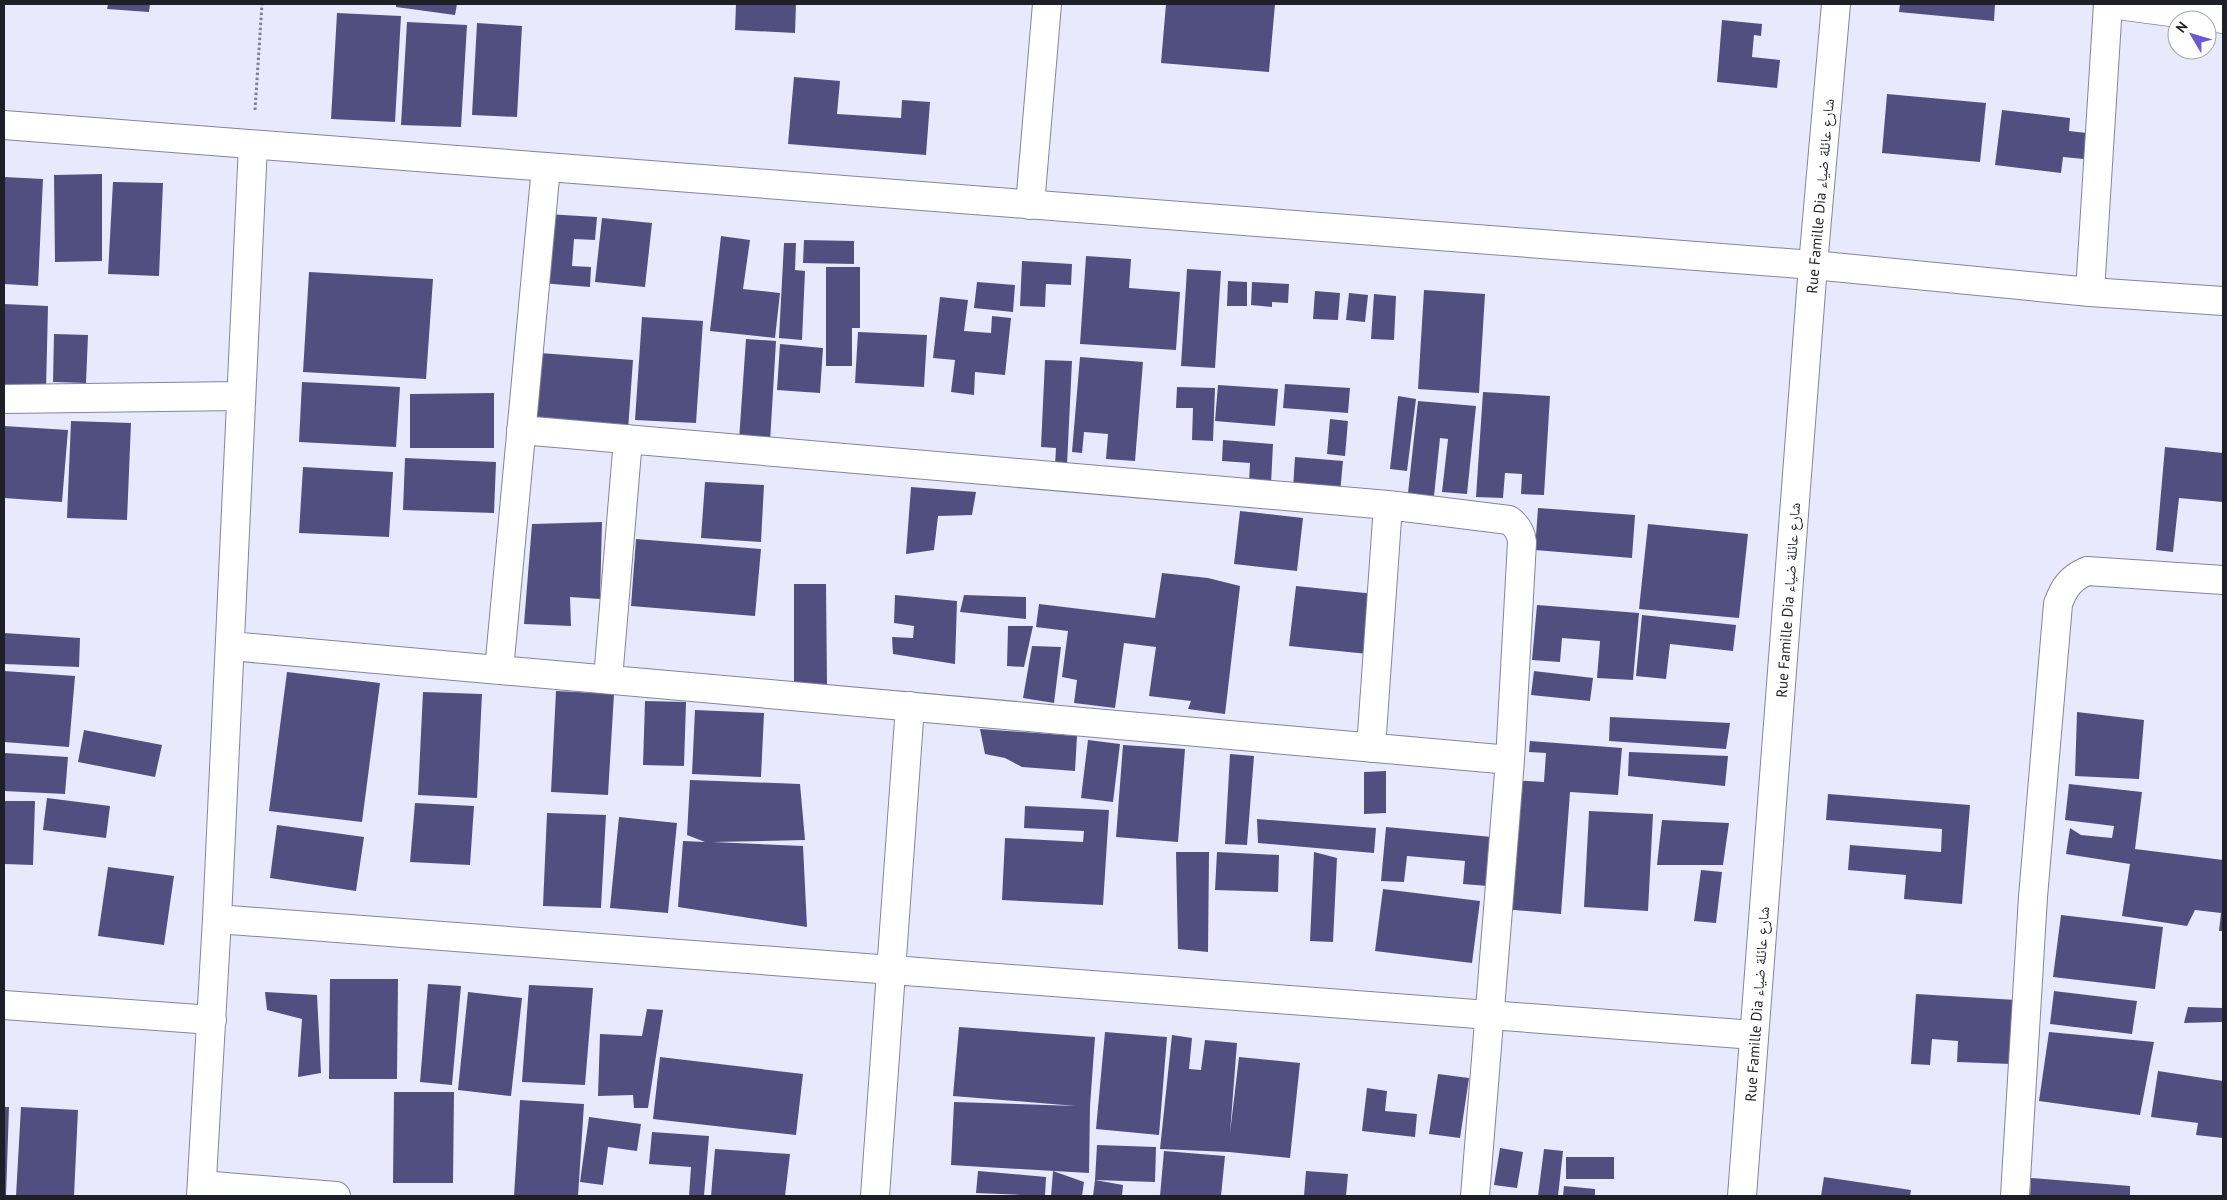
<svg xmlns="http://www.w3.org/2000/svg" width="2227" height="1200" font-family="'PT Sans','Noto Naskh Arabic',sans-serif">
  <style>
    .building { fill: #514f80 }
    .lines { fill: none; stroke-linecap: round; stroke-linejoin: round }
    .street-casing { stroke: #84849b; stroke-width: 30 }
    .secondary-casing { stroke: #84849b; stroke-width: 30 }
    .path { stroke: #7f7f8e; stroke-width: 3; stroke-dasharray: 2.5 2.5; stroke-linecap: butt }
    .street { stroke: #fff; stroke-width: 28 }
    .secondary { stroke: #fff; stroke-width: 28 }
    .labels { text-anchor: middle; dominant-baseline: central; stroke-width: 5; stroke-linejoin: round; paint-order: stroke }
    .street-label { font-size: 15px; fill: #1f1f28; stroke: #fff }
  </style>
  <rect width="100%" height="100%" fill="#e9e9fe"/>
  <path class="building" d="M108 4H150L149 12 107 9Z
    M396 4H457L455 15 396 7Z
    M736 4H796L795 33 735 30Z
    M1166 4H1275L1269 72 1161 63Z
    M1900 4H1995L1994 21 1899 12Z
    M337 13 401 16 395 122 331 119Z
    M1722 20 1762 24 1761 36 1754 35 1752 57 1780 60 1777 88 1717 82Z
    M407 22 467 25 461 127 401 125Z
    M477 23 522 26 517 117 472 115Z
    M794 77 840 81 837 114 901 118 902 100 930 102 926 155 788 144Z
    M1887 94 1986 103 1980 162 1882 153Z
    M2002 110 2070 118 2069 131 2087 133 2084 159 2063 157 2061 173 1995 165Z
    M102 174V261L55 262 54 175Z
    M4 177 43 179 38 286 4 284Z
    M113 182 163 183 159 276 108 274Z
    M546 214 597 217 595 240 574 239 572 266 591 267 590 287 541 283Z
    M602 218 652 223 645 287 595 282Z
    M721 236 750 240 743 289 780 293 775 338 710 331Z
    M804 240 854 241V264L803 263Z
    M784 243H796L795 270 805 271 802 340 779 338Z
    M1086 256 1131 259 1129 288 1180 292 1176 350 1080 344Z
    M1022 261 1072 264 1071 285 1046 284 1045 307 1020 306Z
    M826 267H860V328H852V366H826Z
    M1187 269 1221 271 1215 368 1181 366Z
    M309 272 433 279 426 379 303 372Z
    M1228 281 1247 282V306H1227Z
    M977 282 1015 285 1013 312 974 308Z
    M1252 282 1289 284 1288 303 1272 302V307L1251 305Z
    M1424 290 1485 294 1479 393 1418 389Z
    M1315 291 1340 293 1338 320 1313 319Z
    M1349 293 1368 295 1365 322 1346 320Z
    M1374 294 1396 296 1394 340 1371 339Z
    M940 297 968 300 964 331 991 333 992 316 1011 318 1005 375 975 372 974 395 951 392 955 360 933 358Z
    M4 304 48 306 46 390 4 389Z
    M642 317 703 321 696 423 635 420Z
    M858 332 927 335 924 387 855 383Z
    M54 334 88 335 86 383 53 382Z
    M746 339 776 341 770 442 739 440Z
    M780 344 823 348 820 393 777 390Z
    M540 353 633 360 628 430 535 423Z
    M1080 357 1143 362 1135 461 1106 459 1108 434 1084 432 1082 453 1072 452Z
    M1045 360 1072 361 1067 465H1055L1056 448 1041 447Z
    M302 382 400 387 396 447 299 442Z
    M1285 384 1350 388 1348 413 1283 408Z
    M1218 385 1278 389 1275 426 1215 421Z
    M1177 387 1215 388 1213 441 1192 440 1193 408H1176Z
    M1483 392 1550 396 1544 495 1521 494 1522 474 1505 473 1503 498 1476 497Z
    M494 393V448H410V394Z
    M1398 396 1416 399 1407 471 1390 469Z
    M1418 401 1476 406 1467 494 1442 492 1448 439 1440 438 1434 496 1408 493Z
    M1330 419 1348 421 1345 456 1327 454Z
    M71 421 131 423 127 520 67 518Z
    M4 426 68 430 62 502 4 498Z
    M1223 440 1273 444 1271 484 1249 483 1250 463 1222 461Z
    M2165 447 2223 453V502L2179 498 2173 552 2156 550Z
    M1295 457 1343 461 1340 493 1293 489Z
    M405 458 496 462 494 513 403 510Z
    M303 467 393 472 389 537 299 533Z
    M705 482 764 485 761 542 701 538Z
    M911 487 976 492 972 515 938 516 934 550 906 554Z
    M1538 508 1635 515 1632 558 1535 550Z
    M1240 511 1303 518 1297 571 1234 564Z
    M602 522 600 599 570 597 571 626 524 624 532 524Z
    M1648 524 1748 534 1739 618 1639 609Z
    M636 539 761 549 755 616 631 606Z
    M1162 573 1208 578 1240 586 1225 714 1188 709 1191 701 1149 696 1156 647 1124 643 1115 708 1074 703 1077 680 1062 677 1068 631 1036 627 1039 604 1155 618Z
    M794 584H826L827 685H794Z
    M1296 586 1375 594 1368 654 1289 646Z
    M895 595 957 601 955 664 893 654 892 637 913 638 914 626 894 623Z
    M964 595 1026 597V619L960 612Z
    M1537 605 1639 613 1633 680 1597 678 1600 641 1562 638 1560 662 1532 660Z
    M1642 615 1736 625 1733 651 1670 644 1666 679 1636 676Z
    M1008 626H1033L1024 667 1007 666Z
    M4 633 80 638 79 667 4 664Z
    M1032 646 1061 647 1054 703 1023 698Z
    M4 671 75 676 69 747 4 742Z
    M1534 671 1593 678 1590 701 1531 695Z
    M287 672 380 683 362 822 269 811Z
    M556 691 614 694 608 795 551 792Z
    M423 692 482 694 477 798 418 795Z
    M645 701 686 702 684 766 643 765Z
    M695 710 764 713 761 777 692 774Z
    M2077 712 2144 720 2139 779 2075 776Z
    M1610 717 1730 723 1726 749 1609 741Z
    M980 729 1077 736 1075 771 1022 767 1005 758 985 754Z
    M84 730 162 745 155 777 78 762Z
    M1088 740 1120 744 1113 802 1081 798Z
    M1530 741 1622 748 1618 795 1570 792 1561 914 1504 909 1510 780 1544 782 1546 753 1529 752Z
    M1123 745 1185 749 1178 842 1116 837Z
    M1629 752 1728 756 1725 786 1628 776Z
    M4 753 68 757 65 794 4 791Z
    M1230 754 1254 756 1247 845 1225 844Z
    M1386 771V813L1364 814V772Z
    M690 780 800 784 805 840 712 842 803 846 807 927 678 907 683 841 705 842 687 835Z
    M2069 784 2142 792 2135 849 2223 860V931H2219L2221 913 2195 910 2187 926 2122 916 2130 864 2066 854 2070 828 2081 835 2112 838 2114 826 2065 820Z
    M1828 794 1970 805 1962 904 1904 899 1906 875 1848 870 1850 845 1941 852 1942 829 1826 820Z
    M47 798 110 806 106 838 43 830Z
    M4 801H35L33 865 4 864Z
    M415 803 474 806 470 865 410 862Z
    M1025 806 1109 810 1103 905 1002 900 1005 838 1083 842 1084 831 1024 828Z
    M1589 811 1653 814 1648 911 1584 907Z
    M547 813 606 815 601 908 543 906Z
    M619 817 677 823 668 913 610 908Z
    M1257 819 1376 828 1374 853 1258 843Z
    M1662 820 1729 823 1723 865H1657Z
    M277 825 364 837 356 891 270 878Z
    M1386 827 1492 837 1488 886 1463 884 1465 861 1407 856 1404 882 1381 881Z
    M1176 852H1209L1208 952 1178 949Z
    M1217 852 1279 855 1278 892 1215 890Z
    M1314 852 1337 858 1333 942 1310 941Z
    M108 867 174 876 164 945 98 936Z
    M1701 870 1722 872 1716 923 1694 921Z
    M1383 889 1480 901 1472 963 1375 951Z
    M2061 915 2163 927 2155 989 2053 977Z
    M330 979H398L397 1079H329Z
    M428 984 461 986 452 1085 420 1082Z
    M529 985 593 988 585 1085 522 1082Z
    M2054 991 2137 1001 2132 1034 2050 1024Z
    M265 992 317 995 321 1073 298 1077 302 1019 267 1010Z
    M468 992 522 998 511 1096 458 1090Z
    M1916 994 2016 1000 2012 1064 1957 1062 1958 1041 1932 1039 1930 1065 1911 1064Z
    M2188 1007 2223 1008V1022L2184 1023Z
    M647 1009 663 1010 648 1108H634L633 1095 598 1096 600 1034 642 1036Z
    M959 1027 1095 1037 1090 1106 1089 1173 951 1165 954 1102 1076 1106 953 1096Z
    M1105 1032 1167 1037 1159 1135 1096 1129Z
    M2049 1032 2154 1042 2140 1115 2039 1101Z
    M1172 1035 1192 1038 1189 1069 1201 1070 1205 1040 1237 1043 1230 1133 1239 1057 1300 1063 1290 1158 1229 1152 1160 1149Z
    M660 1057 803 1074 796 1135 653 1119Z
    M2158 1071 2223 1081V1138L2196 1135 2198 1123 2151 1117Z
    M1438 1074 1469 1078 1460 1138 1429 1134Z
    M1367 1088 1387 1091 1385 1111 1417 1114 1415 1137 1362 1131Z
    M394 1092H454L453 1183H393Z
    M520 1100 584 1104 578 1196H514Z
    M4 1107H9L6 1196H4Z
    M21 1107 78 1110 74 1196H16Z
    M589 1117 641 1124 637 1151 608 1147 603 1185 580 1182Z
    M652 1132 709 1136 704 1196H689L691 1167 649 1164Z
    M1097 1145 1156 1147 1155 1182 1095 1180Z
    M1500 1148 1523 1152 1517 1188 1494 1185Z
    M715 1149 790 1154 785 1196H711Z
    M1544 1149 1563 1151 1558 1196H1538Z
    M1164 1151 1225 1156 1221 1196H1160Z
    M1566 1157H1614V1179H1566Z
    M978 1171 1046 1177 1045 1196 976 1193Z
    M1053 1171 1084 1182 1082 1196H1051Z
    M1306 1171 1348 1174 1346 1196H1304Z
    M1824 1177 1911 1190 1910 1196H1821Z
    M2031 1178 2130 1186V1196H2030Z
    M1095 1180 1123 1185 1122 1196H1093Z
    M1564 1186 1595 1189V1196H1563Z"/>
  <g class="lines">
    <g class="street-casing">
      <path id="street" d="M2110 4 2223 19
        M1030 205 1047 4
        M2090 292 2108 4
        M4 399 241 396
        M521 430 1388 505 1509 520C1517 526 1521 532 1522 542L1510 760 1475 1196
        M230 646 1510 760
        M499 670 546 167
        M608 679 628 439
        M1371 748 1388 505
        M217 919 1754 1035
        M4 1005 212 1020
        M202 1185 336 1196
        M201 1196 217 919 253 145
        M875 1196 910 706
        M1742 1196 1813 265 1836 4
        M2015 1196 2033 897 2058 604C2064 587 2071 578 2087 571L2223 580"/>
    </g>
    <g class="secondary-casing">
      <path id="secondary" d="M4 125 1813 265 2090 292 2223 301"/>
    </g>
    <path class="path" d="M255 110 262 4"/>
    <use href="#street" class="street"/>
    <use href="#secondary" class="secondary"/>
  </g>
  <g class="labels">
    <g class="street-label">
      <text transform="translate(1820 196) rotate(-85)">Rue Famille Dia شارع عائلة ضياء</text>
      <text transform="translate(1788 600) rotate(-86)">Rue Famille Dia شارع عائلة ضياء</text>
      <text transform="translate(1757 1004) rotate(-86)">Rue Famille Dia شارع عائلة ضياء</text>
    </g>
  </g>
  <rect width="2227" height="1200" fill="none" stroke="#1f1f28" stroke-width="10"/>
  <g transform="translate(2192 35) rotate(308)"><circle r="24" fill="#ffffff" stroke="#a5a5a9"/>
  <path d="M0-4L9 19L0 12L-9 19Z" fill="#6b59d3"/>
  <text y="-8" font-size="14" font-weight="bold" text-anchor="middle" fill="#1f1f28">N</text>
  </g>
</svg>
